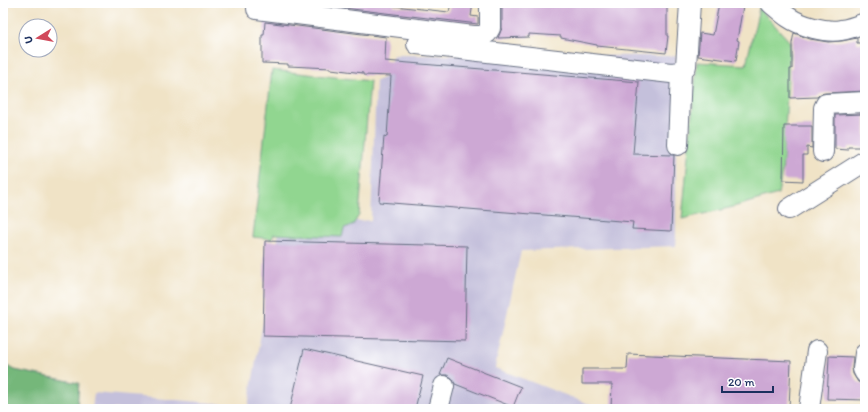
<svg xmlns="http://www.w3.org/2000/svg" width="868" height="412" font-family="Itim,sans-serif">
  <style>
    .industrial { fill: #c4c0db }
    .green { fill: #91d690; stroke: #568277 }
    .forest { fill: #74b77a; stroke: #48736c }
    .building { fill: #cda8d4 }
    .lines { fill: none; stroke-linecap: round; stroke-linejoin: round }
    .minor-casing { stroke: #666e82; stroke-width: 22 }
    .minor { stroke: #fff; stroke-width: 20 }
  </style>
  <rect width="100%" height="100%" fill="#fff"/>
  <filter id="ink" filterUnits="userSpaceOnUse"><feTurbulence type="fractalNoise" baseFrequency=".025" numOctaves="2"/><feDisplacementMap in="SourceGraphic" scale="8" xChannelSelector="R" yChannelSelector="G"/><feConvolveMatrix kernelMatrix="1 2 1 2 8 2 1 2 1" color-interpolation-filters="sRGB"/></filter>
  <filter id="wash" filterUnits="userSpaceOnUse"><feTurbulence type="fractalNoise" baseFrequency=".012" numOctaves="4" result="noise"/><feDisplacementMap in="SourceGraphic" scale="16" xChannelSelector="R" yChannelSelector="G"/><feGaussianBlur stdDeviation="0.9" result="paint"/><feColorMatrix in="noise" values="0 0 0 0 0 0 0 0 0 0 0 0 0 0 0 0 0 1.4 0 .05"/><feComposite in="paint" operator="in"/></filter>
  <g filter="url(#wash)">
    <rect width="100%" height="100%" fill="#f0e3c6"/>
    <path class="industrial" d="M393 55 676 56V246L521 251 495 368 602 409H92L94 393 248 406 280 227 371 220 376 81 385 77Z"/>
    <path class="green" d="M759 8 790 42 783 166 778 194 733 207 682 219 697 62 746 65Z
      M272 70 370 81 359 215 353 225 344 228 342 237 274 234 272 239 253 237Z"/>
    <path class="forest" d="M3 364 15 370 79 383 77 409H3Z"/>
    <g id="blocks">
      <path class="building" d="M302 3H394V6L449 12 451 3H473L471 16 478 17V24Z
        M502 3H653V5H667V36H668L666 53 597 46V45L561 38V36L529 34V37L498 38 502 28Z
        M719 3 743 6 737 40 739 41 736 61 698 56 700 33 713 35Z
        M265 22 386 37 385 61 639 82 633 154 674 155 671 231 632 229 633 222 379 202 384 136 387 137 391 76 363 75V73L331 69V68L288 66V64L262 63V35H264Z
        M794 33 810 39 828 42 842 41 857 38V43H865L864 71H865V91L825 93 820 94 817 97 790 98V69H792V43Z
        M865 114V147H848V150L835 149V115Z
        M784 126H812V148L807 147V155H803V181L783 180Z
        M265 241 467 246 465 341 263 336Z
        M304 349 423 376 415 409H290Z
        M628 354 791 361 789 409H646L611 408 612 384H582V369H627Z
        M829 356 853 357 852 368 853 374 858 382 865 384V400L827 399Z
        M447 358 521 387 513 407 455 384 452 378 447 375H440Z"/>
    </g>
  </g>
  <g filter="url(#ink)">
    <use href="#blocks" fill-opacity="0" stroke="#666e82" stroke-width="1"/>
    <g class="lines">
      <g class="minor-casing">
        <path id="minor" d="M771 3C777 8 782 13 788 17 801 26 826 33 841 30 849 29 857 26 865 23
          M257 9 473 36H482L487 33 490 28V3
          M417 44 671 73 681 72 686 66 690 3
          M678 145 681 72
          M823 152 824 108 826 104 865 102
          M789 209 865 161
          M865 353 863 369 865 373
          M438 409 444 386
          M809 409 817 351"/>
      </g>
      <use href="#minor" class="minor"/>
    </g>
  </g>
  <rect width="868" height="412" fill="none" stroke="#fff" stroke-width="16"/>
  <g transform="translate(38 38) rotate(259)"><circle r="19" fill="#ffffff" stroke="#a4acbf"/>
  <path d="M0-3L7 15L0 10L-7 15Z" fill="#d1495b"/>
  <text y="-6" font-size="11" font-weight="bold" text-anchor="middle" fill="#1b2f5e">U</text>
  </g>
  <path d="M722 386v6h51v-6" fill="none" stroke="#1b2f5e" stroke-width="2"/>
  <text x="728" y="386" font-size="12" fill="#1b2f5e" stroke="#ffffff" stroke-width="3" paint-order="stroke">20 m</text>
</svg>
